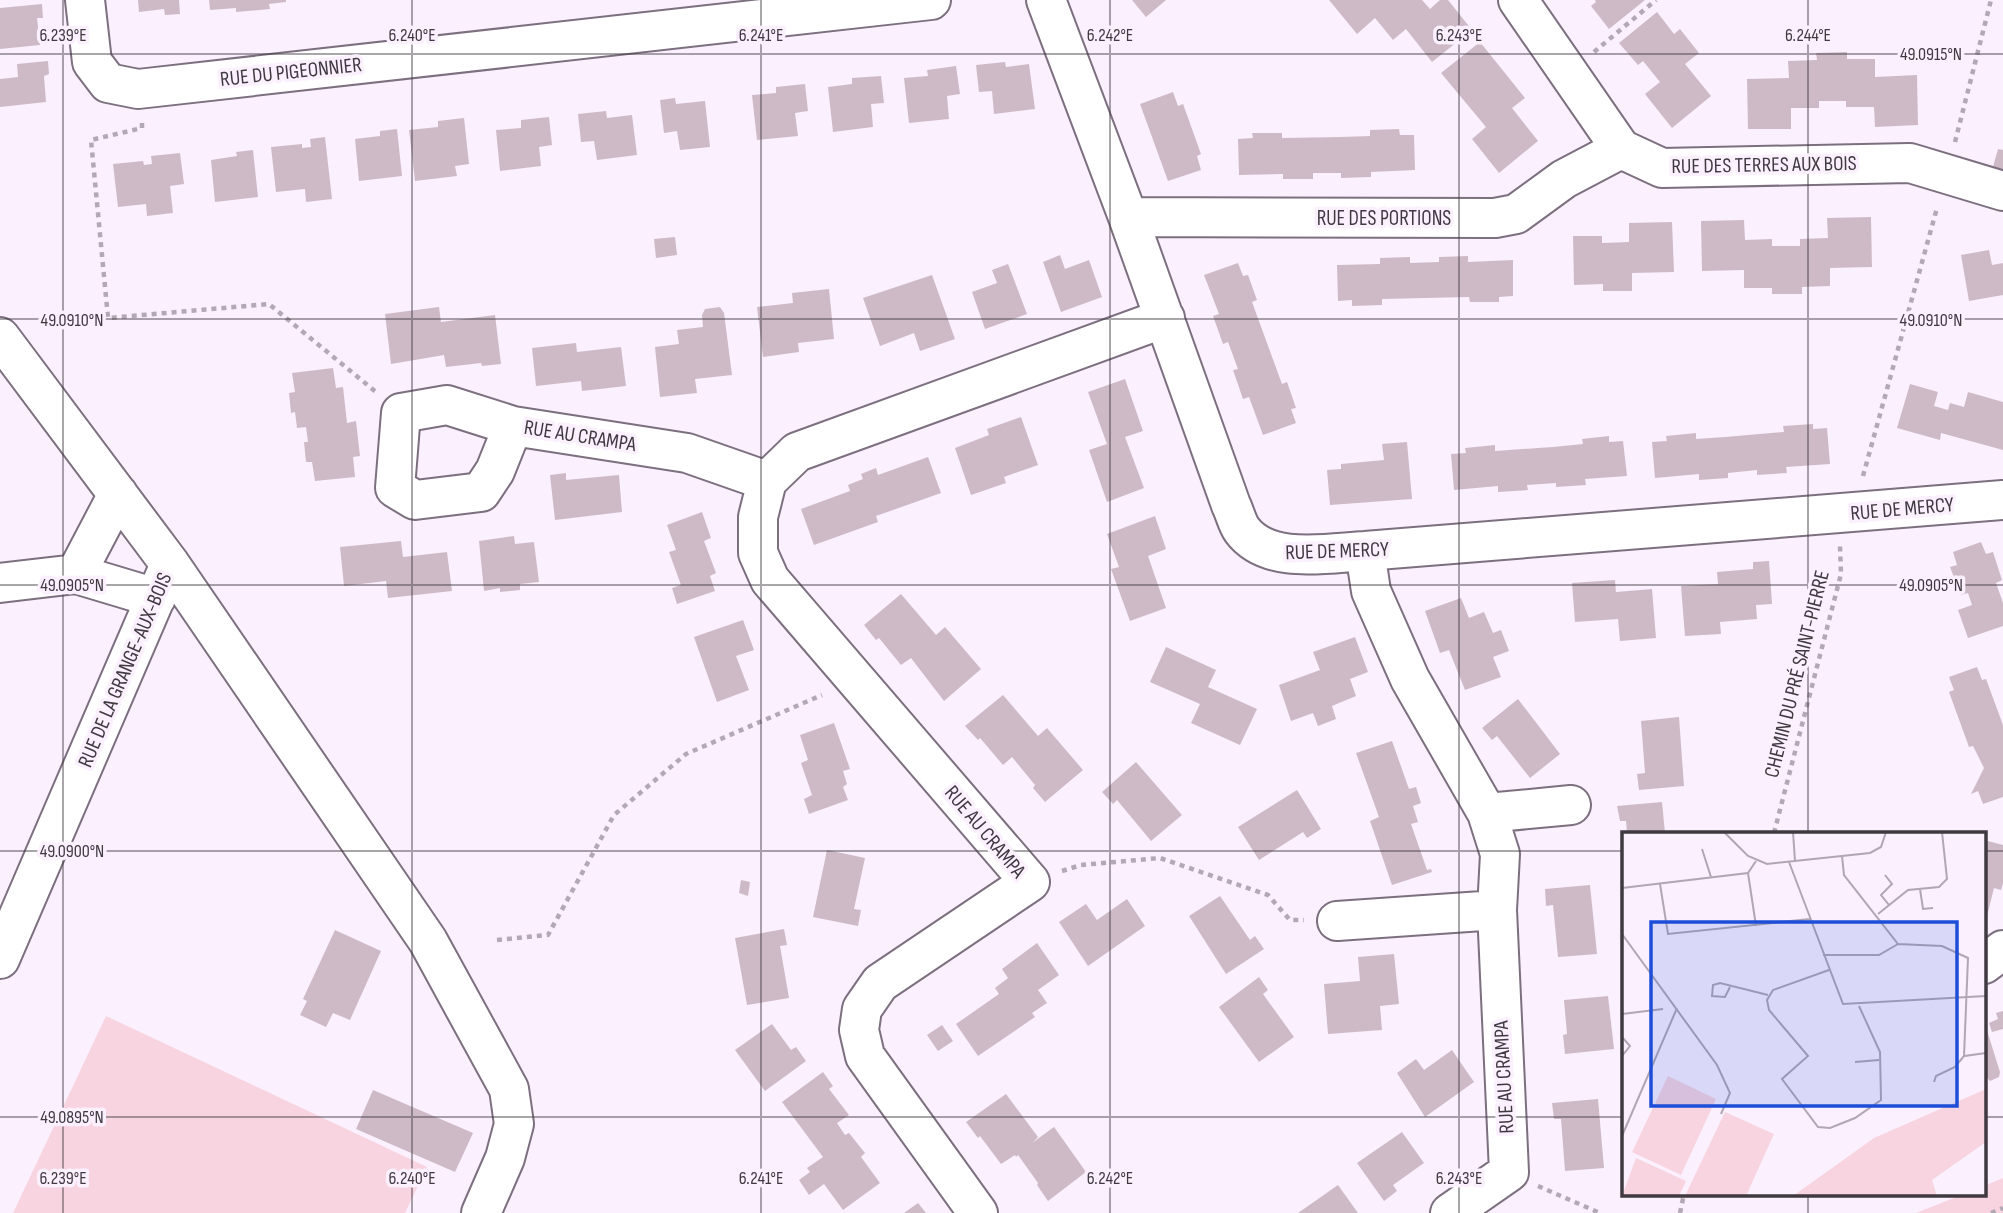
<svg xmlns="http://www.w3.org/2000/svg" width="2003" height="1213" font-family="'Sofia Sans Condensed',sans-serif">
  <style>
    .green { fill: #f7d4df }
    .building { fill: #cebac7 }
    .lines { fill: none; stroke-linecap: round; stroke-linejoin: round }
    .minor-casing { stroke: #7c6f7f; stroke-width: 42 }
    .path { stroke: #b2a9b4; stroke-width: 4.5; stroke-dasharray: 5 5; stroke-linecap: butt }
    .minor { stroke: #fff; stroke-width: 38 }
    .ticks { fill: none; stroke: #3f3940; stroke-width: 2; stroke-opacity: 0.45 }
    .labels { text-anchor: middle; dominant-baseline: central; stroke-width: 7; stroke-linejoin: round; paint-order: stroke }
    .street-label { font-size: 21px; fill: #3f3940; stroke: #fbf0fe }
    .inset-road { fill: none; stroke: #b0a7b2; stroke-width: 2 }
    .view { fill: #1d4ed8; fill-opacity: 0.15; stroke: #1d4ed8; stroke-width: 3.5 }
    .inset-edge { fill: none; stroke: #3f3940; stroke-width: 3.5 }
    .ticks-label { font-size: 18px; text-anchor: middle; fill: #3f3940; stroke: #fbf0fe; stroke-width: 7; stroke-linejoin: round; paint-order: stroke }
  </style>
  <rect width="100%" height="100%" fill="#fbf0fe"/>
  <path class="green" d="M106 1016 427 1167 405 1213H13Z
    M2003 1178V1213H1916L1964 1194H1984V1186Z"/>
  <path class="building" d="M138 0H179L180 14 165 15 164 9 139 12Z
    M209 0H286V2L269 4 270 9 236 12V8L210 10Z
    M1132 0H1166L1146 17Z
    M1329 0H1422L1430 9 1440 0H1448L1472 30 1432 62 1406 29 1393 40 1375 18 1357 34Z
    M1595 0H1645L1609 29 1591 6 1596 2Z
    M42 4 43 18H37L40 45 0 49V8Z
    M1657 12 1674 34 1680 29 1699 53 1685 64 1711 96 1672 128 1645 94 1660 82 1643 61 1638 65 1619 43Z
    M1480 42 1525 98 1512 108 1538 141 1499 173 1472 139 1486 127 1441 73Z
    M1847 52V59H1875V77L1917 75 1918 125 1875 127 1874 107H1846V101H1819V108H1791V129H1748L1747 79 1789 78 1788 61 1817 60 1816 53Z
    M48 61 49 74 44 76 46 102 0 107V79L18 77 17 64Z
    M1005 62 1006 67 1029 64 1035 109 994 114 992 91 979 92 976 65Z
    M956 66 960 94 947 96 949 119 909 123 904 78 928 76 927 70Z
    M881 76 884 103 871 104 873 127 833 132 828 87 852 84V78Z
    M805 84 808 111 795 113 798 136 757 140 752 95 776 93V87Z
    M1173 92 1178 106 1183 104 1201 154 1197 156 1201 170 1168 181 1140 104Z
    M675 98 676 104 705 101 710 147 680 150 677 131 664 133 660 100Z
    M606 111 607 118 632 115 637 155 597 160 594 141 581 142 578 114Z
    M549 117 552 145 539 147 541 166 500 171 496 130 521 128V120Z
    M464 118 469 164 455 166 457 176 415 181 409 130 438 127V121Z
    M397 129 402 176 359 181 355 139 380 136V131Z
    M1399 129 1400 135H1414L1415 170 1371 172V177L1341 178V173H1313V179H1283V174L1239 175 1238 139 1253 138 1252 133H1282V138L1340 137 1370 136V130Z
    M325 137 332 199 306 202 305 189 276 192 271 147 302 144V148L311 147 310 139Z
    M1998 149 2003 150V170L1993 167Z
    M253 150 258 197 215 202 211 160 237 156 236 152Z
    M180 153 184 184 170 186 173 213 147 216 146 204 118 207 113 164 143 161 144 165 152 164 151 156Z
    M1871 217 1872 267 1830 268V286L1802 287V294H1772V288H1744V270L1702 271 1701 221 1744 220 1745 240 1772 239V246H1800V239L1828 238 1827 218Z
    M1672 222 1674 272 1632 273V291H1603V284L1574 285 1573 236H1602V243L1629 242V223Z
    M675 237 677 255 656 258 654 239Z
    M1989 250 1992 265 2003 263V295L1969 301 1961 255Z
    M1060 255 1065 269 1089 260 1102 297 1061 312 1043 262Z
    M1468 256V262L1513 260V296L1499 297V302H1470L1469 297 1425 298 1382 299V305L1352 306V300L1338 301 1337 265 1380 264V258L1410 257V263L1439 262V257Z
    M1238 263 1243 276 1248 275 1257 300 1252 302 1282 384 1287 382 1296 408 1291 409 1296 423 1263 435 1249 397 1243 399 1233 370 1238 369 1228 342 1223 344 1213 316 1219 314 1204 275Z
    M1008 264 1027 314 985 329 972 292 997 283 992 270Z
    M932 275 955 339 920 351 914 333 880 346 863 298Z
    M829 289 834 339 798 343 799 352 763 357 757 307 793 303 792 293Z
    M439 307 441 322 495 315 501 364 482 366 481 363 446 367 444 355 391 364 385 314Z
    M720 307 724 313 732 375 695 379 697 393 660 397 655 347 679 344 677 330 703 327 702 315 705 309Z
    M576 343 577 352 621 347 626 386 582 391 581 381 536 386 532 348Z
    M333 368 336 388 343 387 347 423 356 421 360 456 353 457 355 477 315 481 312 462H306L304 442H308L306 427 297 428 295 412 291 413 289 393 295 392 292 373Z
    M1125 379 1143 431 1125 437 1144 488 1107 502 1089 450 1107 444 1088 392Z
    M1910 384 1938 392 1934 406 1948 410 1950 403 1964 407 1968 392 2003 402V450L1941 433 1940 440 1897 428Z
    M1021 417 1038 465 1004 477 1006 483 971 495 955 448 989 435 987 429Z
    M1813 424V429L1827 428 1830 464 1786 467 1787 473 1757 475V470L1728 473V478L1699 480V474L1655 478 1652 442 1667 441 1666 436 1696 433V439L1725 437 1784 432 1783 426Z
    M1609 436V442L1623 441 1627 476 1585 479 1586 485 1556 487V483L1527 485 1528 490 1498 492V486L1454 490 1451 454 1466 453 1465 448 1495 445V451L1553 447 1583 444 1582 439Z
    M1407 442 1412 499 1330 505 1327 470 1341 469V464L1384 460 1382 444Z
    M928 457 941 493 876 516 878 522 814 545 801 509 850 491 848 485 863 479 861 474 876 468 878 475Z
    M566 473V480L619 475 622 512 555 520 550 475Z
    M702 512 711 538 704 541 716 573 710 576 715 591 677 604 672 588 681 585 669 552 676 550 667 525Z
    M1155 516 1166 549 1148 556 1166 608 1130 621 1111 569 1119 567 1107 534Z
    M514 536 515 544 534 542 539 582 520 584V590L500 592V588L484 591 479 541Z
    M401 541 403 557 447 552 452 591 388 598 386 581 344 586 340 547Z
    M1981 542 1986 554 1993 552 2002 580 1996 583 2003 603V626L1968 638 1958 610 1972 605 1968 593 1961 595 1950 567 1957 565 1953 552Z
    M1769 561 1772 604 1756 605 1757 619 1720 622 1721 634 1685 636 1681 586 1718 584 1717 572 1753 569V562Z
    M1615 580 1616 592 1652 589 1656 638 1620 641 1618 619 1575 622 1572 583Z
    M901 594 936 635 945 627 981 669 944 701 911 658 901 665 879 638 876 640 864 625Z
    M1461 598 1469 618 1484 612 1493 633 1501 630 1509 651 1493 657 1501 677 1465 690 1449 650 1440 653 1425 611Z
    M743 620 754 650 736 656 749 690 717 702 694 637Z
    M1355 637 1368 672 1350 679 1356 696 1332 706 1336 719 1318 726 1313 713 1291 721 1279 685 1320 670 1313 652Z
    M1166 647 1216 670 1208 687 1257 709 1240 745 1191 723 1200 704 1150 682Z
    M1977 667 1982 680 1986 679 2003 725V797L1983 804 1978 791 1971 794 1984 768 1973 746 1969 747 1949 692 1954 690 1949 677Z
    M1003 695 1038 736 1047 728 1083 770 1045 802 1033 788 1035 785 1012 757 1003 765 980 738 978 740 965 726Z
    M1518 699 1560 754 1530 778 1497 736 1492 740 1482 728Z
    M1679 717 1684 786 1639 790 1637 774 1645 773 1641 721Z
    M834 723 850 769 843 771 847 784 843 787 848 800 809 814 804 799 812 795 801 763 808 760 800 735Z
    M1392 741 1409 789 1416 787 1421 803 1413 806 1418 822 1411 824 1427 870 1431 869 1432 872 1392 885 1370 821 1379 817 1356 753Z
    M1136 762 1182 815 1151 841 1117 800 1113 804 1102 792Z
    M1297 790 1321 829 1307 838 1303 832 1259 860 1238 827Z
    M1662 802 1665 833H1627L1626 821H1620L1617 806Z
    M1984 840 2003 845V883L2001 890 1994 888 1987 916 1984 915Z
    M827 850 865 858 854 909 861 910 858 926 813 917Z
    M741 880 750 882 748 896 739 893Z
    M1590 885 1597 954 1558 957 1553 905 1546 906 1545 889Z
    M1220 896 1250 940 1255 936 1264 949 1226 974 1189 916Z
    M1127 899 1145 926 1088 966 1059 922 1086 904 1097 920Z
    M784 929 787 945 780 946 789 998 747 1005 735 938Z
    M335 930 381 951 350 1020 333 1013 326 1027 300 1015 307 1001 303 999Z
    M1037 943 1059 975 1038 990 1047 1003 1032 1013 1035 1017 978 1056 956 1024 999 994 995 988 1008 978 1002 969Z
    M1394 954 1399 1004 1380 1006 1382 1030 1328 1034 1324 984 1360 981 1358 957Z
    M1259 977 1268 990 1263 994 1294 1037 1259 1062 1219 1007Z
    M1608 996 1614 1049 1565 1054 1563 1035 1567 1034 1564 1000Z
    M2003 1011V1029L1992 1032 1989 1023 1998 1019 1996 1013Z
    M1984 1021 2000 1072 1999 1077 1990 1081 1984 1074Z
    M772 1024 791 1050 796 1047 806 1061 765 1091 735 1050Z
    M942 1025 953 1041 938 1051 927 1035Z
    M1452 1050 1474 1082 1425 1117 1397 1073 1416 1059 1424 1070Z
    M823 1072 833 1086 829 1089 849 1115 837 1123 845 1135 849 1133 865 1153 861 1157 880 1183 843 1210 824 1184 809 1195 799 1180 810 1172 807 1168 823 1157 782 1102Z
    M373 1090 473 1133 455 1172 356 1129Z
    M1006 1094 1038 1137 1032 1143 1054 1127 1086 1172 1048 1201 1037 1185 1038 1183 1018 1155 1016 1157 1015 1155 1001 1164 980 1136 978 1138 966 1122Z
    M1598 1099 1604 1168 1565 1171 1561 1119H1554L1552 1103Z
    M1402 1132 1424 1163 1393 1185 1397 1191 1384 1201 1357 1163Z
    M1338 1185 1358 1213H1298Z
    M918 1203 926 1213H904Z"/>
  <g class="lines">
    <g class="minor-casing">
      <path id="minor" d="M85 0 92 62 108 83 138 89 931 0
        M1046 0 1128 217 1231 505C1235 513 1237 523 1242 530 1268 565 1327 553 1365 551L2003 500
        M1518 0 1621 149 1662 168 1910 163 2003 191
        M1128 217 1495 218 1516 214 1564 179 1621 149
        M0 337 170 564 428 941 509 1089 514 1124 505 1158 481 1213
        M513 426 495 471 481 492 415 500 395 488 401 413 447 405 513 426 687 453 767 481
        M118 494 76 574 156 598
        M1365 551 1371 591 1410 679 1487 813 1500 854 1497 910 1509 1172 1450 1213
        M0 583 76 574
        M1487 813 1571 805
        M1337 921 1497 910
        M0 959 170 564
        M1984 964 2003 950
        M978 1213 865 1056 859 1030 862 1009 880 983 1030 882 770 580 758 553V517L767 481 797 452 1165 318"/>
    </g>
    <path class="path" d="M1594 52 1656 0
      M142 123V128L91 140 108 318 269 304 376 392
      M1955 142 1991 0
      M1863 476 1937 208
      M1774 833 1841 574 1840 546
      M1062 871 1081 865 1160 858 1268 895 1290 920H1304
      M497 940 548 935 614 815 686 754 822 695
      M1538 1186 1600 1213
      M1680 1213 1684 1194
      M1991 1213 2003 1208"/>
    <use href="#minor" class="minor"/>
  </g>
  <path class="ticks" d="M63 0V1213M412 0V1213M761 0V1213M1110 0V1213M1459 0V1213M1808 0V833M0 54H2003M0 319H2003M0 585H2003M0 851H1623M1984 851H2003M0 1117H1623M1984 1117H2003M1808 1194V1213"/>
  <g class="labels">
    <g class="street-label">
      <text transform="translate(291 72) rotate(-6)">RUE DU PIGEONNIER</text>
      <text transform="translate(1764 165) rotate(-1)">RUE DES TERRES AUX BOIS</text>
      <text x="1384" y="218">RUE DES PORTIONS</text>
      <text transform="translate(580 436) rotate(9)">RUE AU CRAMPA</text>
      <text transform="translate(1902 509) rotate(-5)">RUE DE MERCY</text>
      <text transform="translate(1337 551) rotate(-2)">RUE DE MERCY</text>
      <text transform="translate(125 670) rotate(-67)">RUE DE LA GRANGE-AUX-BOIS</text>
      <text transform="translate(1797 674) rotate(-76)">CHEMIN DU PRÉ SAINT-PIERRE</text>
      <text transform="translate(985 832) rotate(50)">RUE AU CRAMPA</text>
      <text transform="translate(1504 1077) rotate(-93)">RUE AU CRAMPA</text>
    </g>
  </g>
  <g transform="translate(1622 832)">
    <rect width="364" height="364" fill="#fbf0fe"/>
    <path d="M46 244 94 267 59 343 10 320ZM364 257V310L310 348 315 364H171L252 306ZM103 280 152 302 124 364H63ZM14 326 64 349 57 364H0Z" fill="#f7d4df"/>
    <path class="inset-road" d="M102 0 126 24 145 32 248 21 259 15 264 0M171 0 173 29M80 17 89 45M220 24 222 43 276 112 320 114 346 126 342 224 364 221M167 30 221 172 364 164M126 41 134 94M263 43 270 52 259 63 267 73M38 52 46 102 188 87M0 56 126 41 134 29M298 57 301 77 311 76M256 82 286 58 317 55 325 47 320 0M0 102 95 233 108 261 99 282M201 123H257L276 112M207 138 151 158 145 168 147 178 186 224 160 247 196 295 208 296 233 286 259 268 258 220 237 174M108 155 103 165 90 164 91 153 98 151 146 163M0 182 41 177M0 205 8 214 0 224M233 230 257 228M312 250 314 244 333 235 342 224M0 304 55 176"/>
    <path class="view" d="M29 90H335V274H29Z"/>
    <rect width="364" height="364" class="inset-edge"/>
  </g>
  <g class="ticks-label">
    <text x="63" y="41">6.239°E</text>
    <text x="412" y="41">6.240°E</text>
    <text x="761" y="41">6.241°E</text>
    <text x="1110" y="41">6.242°E</text>
    <text x="1459" y="41">6.243°E</text>
    <text x="1808" y="41">6.244°E</text>
    <text x="1931" y="60">49.0915°N</text>
    <text x="72" y="326">49.0910°N</text>
    <text x="1931" y="326">49.0910°N</text>
    <text x="72" y="591">49.0905°N</text>
    <text x="1931" y="591">49.0905°N</text>
    <text x="72" y="857">49.0900°N</text>
    <text x="72" y="1123">49.0895°N</text>
    <text x="63" y="1184">6.239°E</text>
    <text x="412" y="1184">6.240°E</text>
    <text x="761" y="1184">6.241°E</text>
    <text x="1110" y="1184">6.242°E</text>
    <text x="1459" y="1184">6.243°E</text>
  </g>
</svg>
